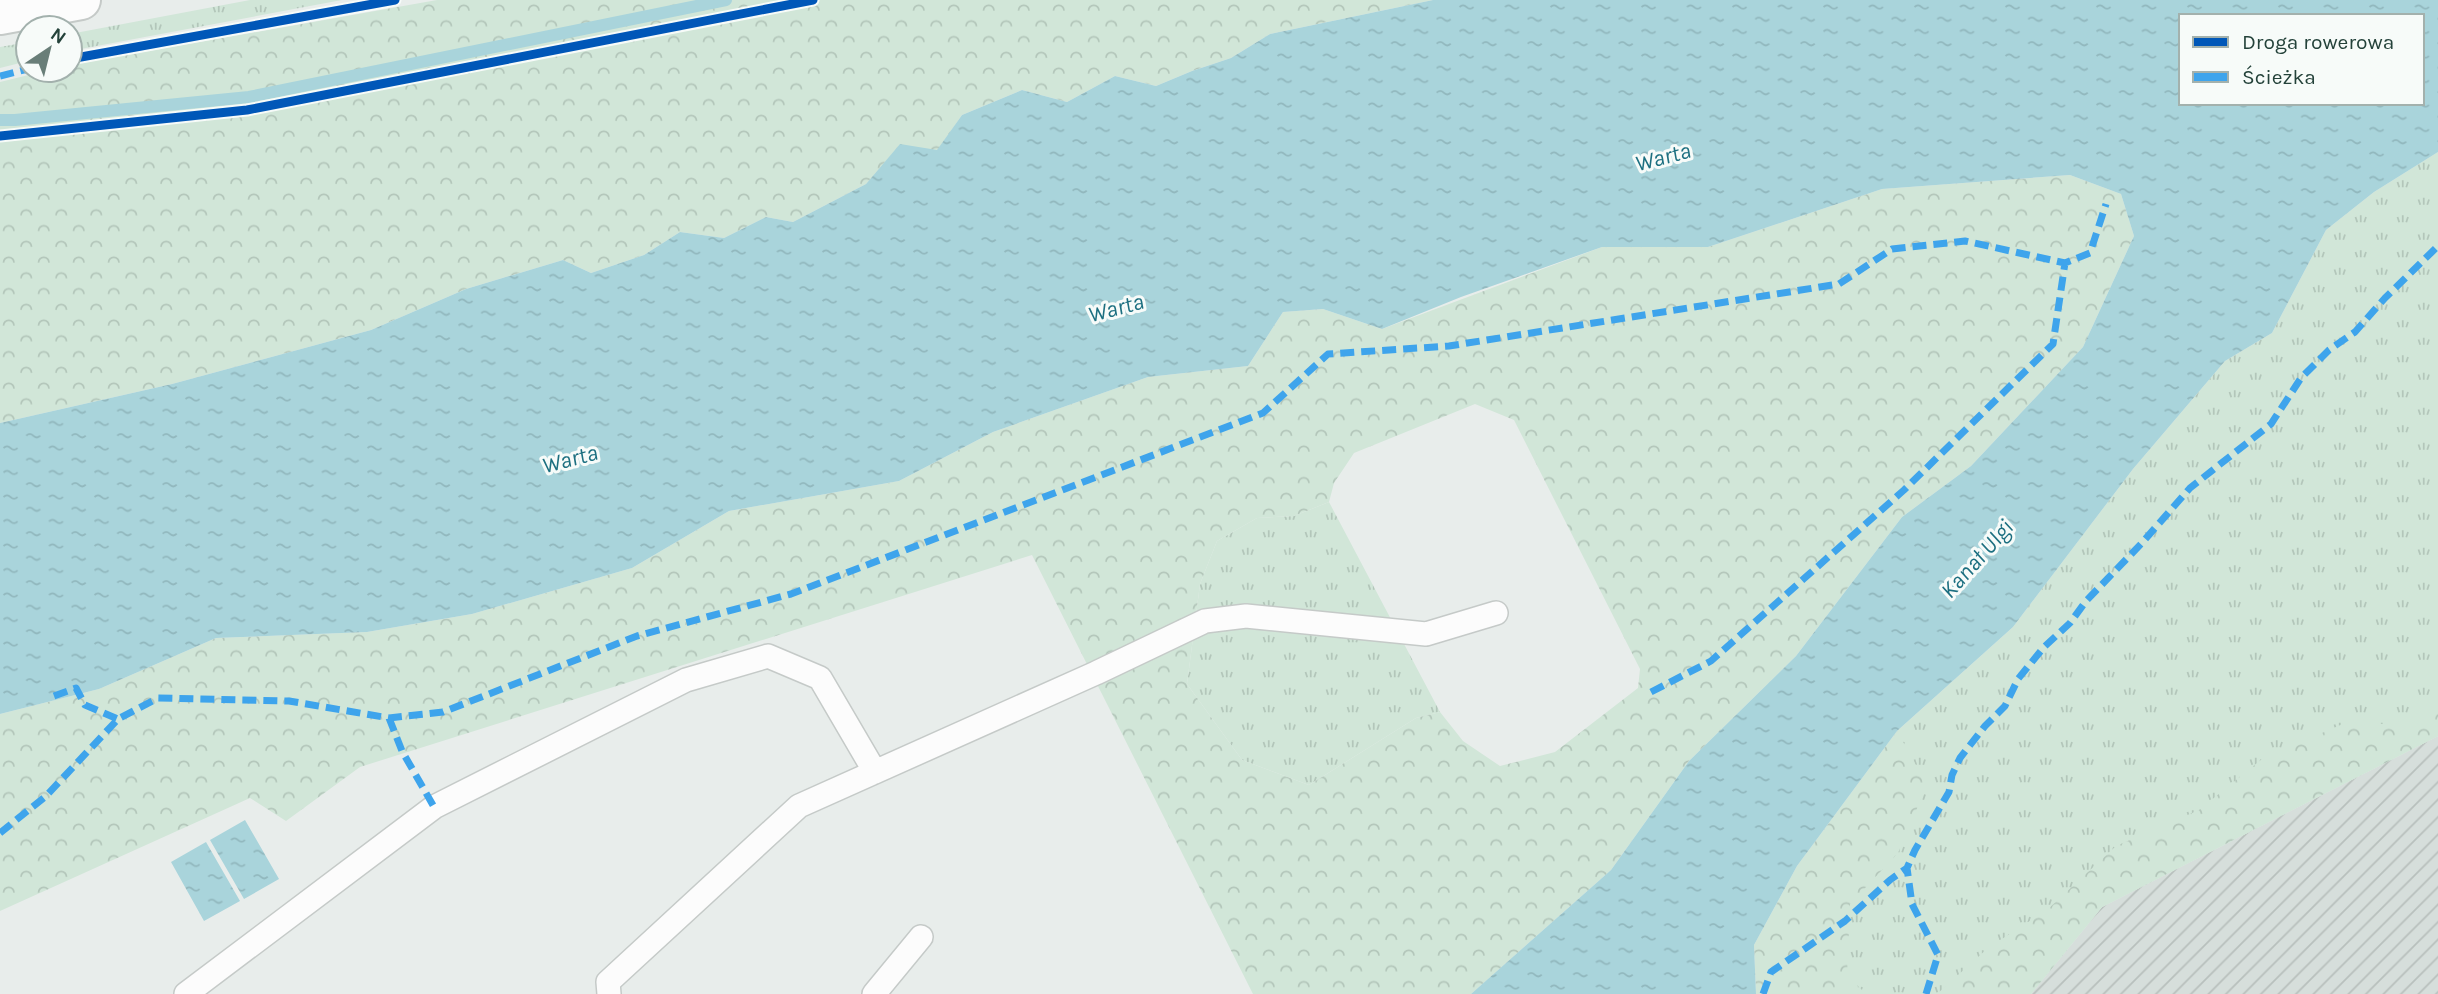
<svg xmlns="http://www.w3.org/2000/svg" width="2438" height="994" font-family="Karla,sans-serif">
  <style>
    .industrial { fill: url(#industrial-furrows) }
    .grass { fill: url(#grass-tufts) }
    .forest { fill: url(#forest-crowns); fill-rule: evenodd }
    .water { fill: url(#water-ripples); fill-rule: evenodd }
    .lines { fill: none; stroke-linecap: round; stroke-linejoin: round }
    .stream { stroke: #a9d4db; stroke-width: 12 }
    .service-casing { stroke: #c5cac8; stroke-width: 26 }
    .tertiary-casing { stroke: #c5cac8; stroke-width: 42 }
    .service { stroke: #fcfcfc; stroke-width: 23 }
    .tertiary { stroke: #fcfcfc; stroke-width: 38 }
    .quiet { stroke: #3ea4ec; stroke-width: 7; stroke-dasharray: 14 7; stroke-linecap: butt }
    .cycleway-casing { stroke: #f7fbf9; stroke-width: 13 }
    .cycleway { stroke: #0057b8; stroke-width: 9 }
    .labels { text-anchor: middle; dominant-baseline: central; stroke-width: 6; stroke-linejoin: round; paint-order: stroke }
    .water-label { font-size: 23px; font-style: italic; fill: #1c6f80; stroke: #f7fbf9 }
  </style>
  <defs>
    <pattern id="industrial-furrows" width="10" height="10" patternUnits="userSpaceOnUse" patternTransform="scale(1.75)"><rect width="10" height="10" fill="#d6dedb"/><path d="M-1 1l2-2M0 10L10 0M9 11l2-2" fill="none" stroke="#b8c0bd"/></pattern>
    <pattern id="grass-tufts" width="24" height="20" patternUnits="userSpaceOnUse" patternTransform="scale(1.75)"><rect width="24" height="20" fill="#d1e6d8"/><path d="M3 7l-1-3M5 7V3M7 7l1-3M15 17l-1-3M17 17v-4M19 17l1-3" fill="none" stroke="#b3c6ba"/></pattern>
    <pattern id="forest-crowns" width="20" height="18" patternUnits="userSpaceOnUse" patternTransform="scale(1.75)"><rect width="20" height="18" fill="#d1e6d8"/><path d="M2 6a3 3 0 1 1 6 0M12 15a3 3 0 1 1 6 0" fill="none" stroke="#b3c6ba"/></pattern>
    <pattern id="water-ripples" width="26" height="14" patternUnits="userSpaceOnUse" patternTransform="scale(1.75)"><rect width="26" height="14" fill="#a9d4db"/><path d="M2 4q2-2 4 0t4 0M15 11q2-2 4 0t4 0" fill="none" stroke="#91b7bd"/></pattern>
  </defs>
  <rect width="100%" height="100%" fill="#e8edeb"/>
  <path class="industrial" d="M2438 736V994H2031L2102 907Z"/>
  <path class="grass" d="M250 0H342L70 51V34Z
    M28 42V61L0 68V47Z
    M2438 152V736L2102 907 2031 994H1756L1897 731 2013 627 2133 469 2225 361 2272 333 2326 230 2374 192Z
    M1329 502 1440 712 1416 718 1309 785 1242 760 1187 684 1200 584 1217 541 1257 518 1294 516Z"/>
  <path class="forest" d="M437 0H1433L1270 34 1231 58 1192 71 1156 86 1115 76 1067 102 1022 90 962 115 937 151 900 145 866 184 793 222 766 217 724 238 680 232 644 255 591 273 563 260 466 289 371 330 172 384 0 423V82L49 70H70V65Z
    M2070 175 2121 194 2134 236 2083 347 1971 466 1902 517 1796 656 1689 761 1611 870 1471 994H1253L1032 555 360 767 286 821 250 798 0 911V714L99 689 216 638 367 632 472 614 632 568 729 511 899 481 993 432 1148 377 1248 366 1283 312 1323 309 1382 329 1602 247H1708L1882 189ZM1475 404 1514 420 1640 669 1638 688 1555 752 1500 766 1463 741 1440 712 1416 718 1309 785 1242 760 1187 684 1200 584 1217 541 1257 518 1294 516 1329 502 1334 483 1354 453Z
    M2438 702V736L2102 907 2031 994H1937L1988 948 2047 910 2116 846 2199 810 2262 759 2345 723 2388 724 2423 720Z
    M1897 731 1927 785 1898 853 1850 904 1847 975 1866 994H1756L1754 945 1797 866Z"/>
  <path class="water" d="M1433 0H2438V152L2374 192 2326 230 2272 333 2225 361 2133 469 2013 627 1897 731 1797 866 1754 945 1756 994H1471L1611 870 1689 761 1796 656 1902 517 1971 466 2083 347 2134 236 2121 194 2070 175 1882 189 1708 247H1602L1461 297 1382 329 1323 309 1283 312 1248 366 1148 377 993 432 899 481 729 511 632 568 472 614 367 632 216 638 99 689 0 714V423L172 384 371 330 466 289 563 260 591 273 644 255 680 232 724 238 766 217 793 222 866 184 900 144 937 150 962 115 1022 90 1067 102 1115 76 1156 86 1192 71 1231 58 1270 34ZM2181 16H2422V103H2181Z
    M245 820 279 879 244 899 210 840Z
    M206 842 240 901 204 921 171 862Z"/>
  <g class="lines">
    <path class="stream" d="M0 120H15L249 97 726 0"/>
    <g class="service-casing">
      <path id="service" d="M186 994 434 807 686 680 768 656 820 678 875 772
        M609 994 608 982 799 806 1096 673 1205 621 1246 616 1426 634 1496 613
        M874 994 921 937"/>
    </g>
    <g class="tertiary-casing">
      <path id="tertiary" d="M0 15 81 0"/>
    </g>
    <use href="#service" class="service"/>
    <use href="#tertiary" class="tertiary"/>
    <path class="quiet" d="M0 76 28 69
      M1651 692 1711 661 1904 490 2053 344 2065 263
      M54 696 76 688 85 705 118 719
      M389 718 402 751 434 807
      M0 833 46 796 118 719 158 698 289 701 389 718 443 712 637 636 791 594 1263 413 1328 354 1449 346 1839 284 1892 249 1965 241 2065 263 2090 253 2106 204
      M1763 994 1771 972 1845 921 1890 880 1907 868
      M1926 994 1938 955 1912 904 1907 868 1915 850 1949 792 1952 775 1960 758 1985 726 2005 706 2018 679 2044 647 2070 623 2086 601 2141 544 2190 488 2271 424 2301 378 2329 350 2355 332 2385 298 2438 246"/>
    <g class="cycleway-casing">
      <path id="cycleway" d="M70 59 395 0
        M0 136 247 110 813 0"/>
    </g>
    <use href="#cycleway" class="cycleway"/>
  </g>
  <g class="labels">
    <g class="water-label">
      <text transform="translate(1663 157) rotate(-15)">Warta</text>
      <text transform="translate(1116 308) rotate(-15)">Warta</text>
      <text transform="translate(570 459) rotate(-15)">Warta</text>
      <text transform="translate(1977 559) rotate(-48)">Kanał Ulgi</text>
    </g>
  </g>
  <rect x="2179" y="14" width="245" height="91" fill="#f7fbf9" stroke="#a3b1ad" stroke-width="2"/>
  <rect x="2193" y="37" width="35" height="10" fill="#0057b8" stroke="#a3b1ad" stroke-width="2"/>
  <text x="2242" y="49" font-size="21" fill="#24423a">Droga rowerowa</text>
  <rect x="2193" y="72" width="35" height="10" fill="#3ea4ec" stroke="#a3b1ad" stroke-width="2"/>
  <text x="2242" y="84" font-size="21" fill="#24423a">Ścieżka</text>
  <g transform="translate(49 49) rotate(35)"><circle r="33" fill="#f7fbf9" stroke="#a3b1ad" stroke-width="2"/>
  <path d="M0-5L12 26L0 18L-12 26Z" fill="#697e78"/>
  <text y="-10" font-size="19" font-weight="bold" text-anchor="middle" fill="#24423a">N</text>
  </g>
</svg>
